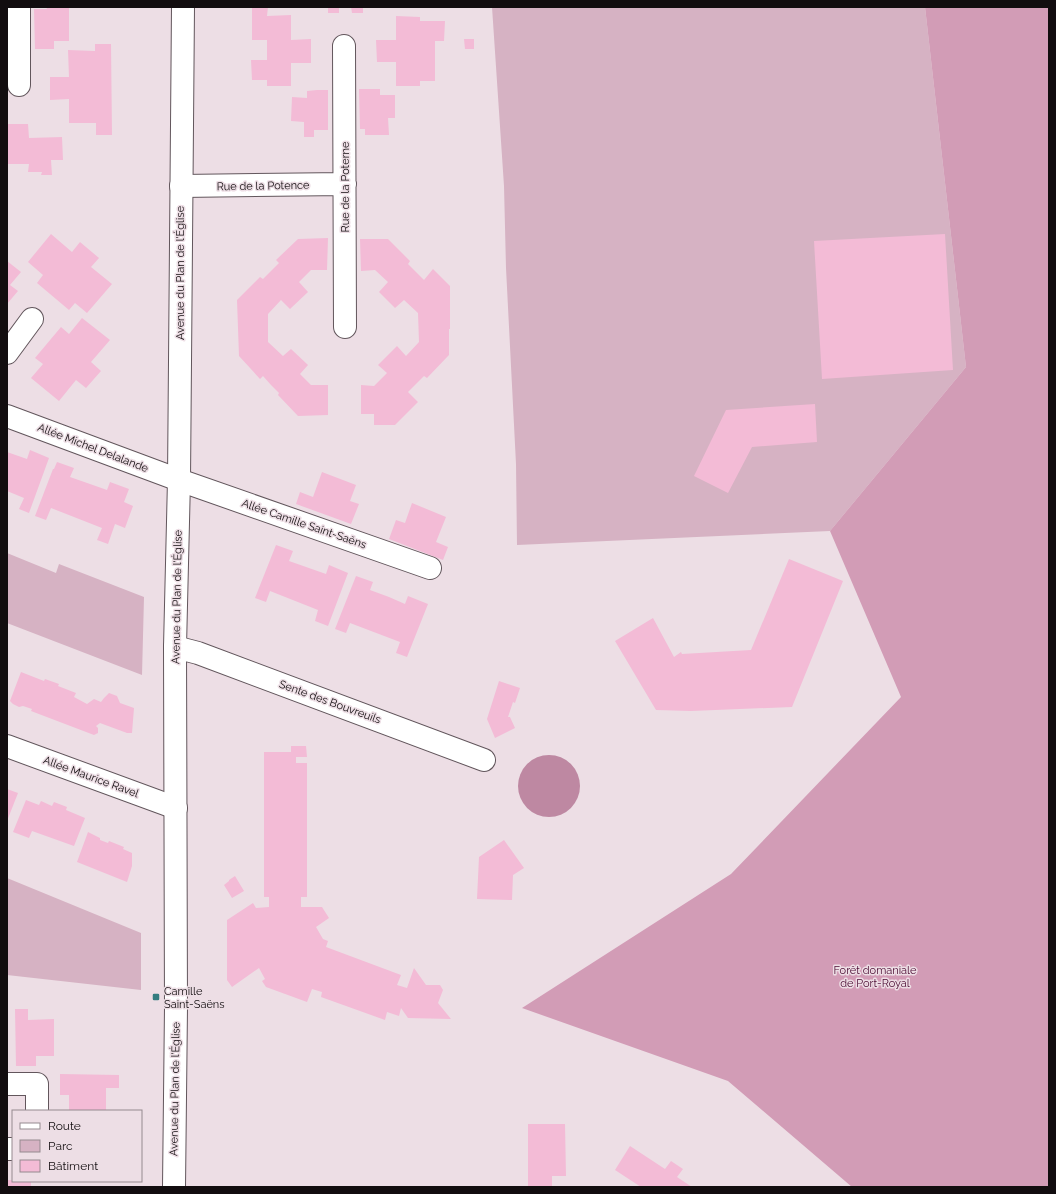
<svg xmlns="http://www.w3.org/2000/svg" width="1056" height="1194" font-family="Raleway,sans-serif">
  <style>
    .green { fill: #d6b2c3 }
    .forest { fill: #d29cb6 }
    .water { fill: #be88a2 }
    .building { fill: #f3bbd6 }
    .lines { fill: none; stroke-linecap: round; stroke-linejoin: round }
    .street-casing { stroke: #62565c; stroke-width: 24 }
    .secondary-casing { stroke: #62565c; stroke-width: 24 }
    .street { stroke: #fff; stroke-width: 22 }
    .secondary { stroke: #fff; stroke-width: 22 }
    .poi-dot { fill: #347d80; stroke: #eddee5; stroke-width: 1.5 }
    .labels { text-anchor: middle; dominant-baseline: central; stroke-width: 3; stroke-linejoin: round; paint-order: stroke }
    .street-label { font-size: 11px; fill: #120d0f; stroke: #eddee5 }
    .park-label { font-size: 11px; fill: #4b0a32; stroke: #eddee5 }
    .poi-label { font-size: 11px; fill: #120d0f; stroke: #eddee5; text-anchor: start }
  </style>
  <rect width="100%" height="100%" fill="#eddee5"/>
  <path class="green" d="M492 7H925L966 367 830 531 517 545 516 464 506 268 504 186Z
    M7 553 56 573 59 564 144 597 142 675 7 623Z
    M7 878 141 933V990L7 975Z"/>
  <path class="forest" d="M925 7H1049V1187H852L728 1081 522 1008 731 874 901 697 830 531 966 367Z"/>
  <path class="water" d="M518 786a31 31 0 1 1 62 0a31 31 0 1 1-62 0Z"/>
  <path class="building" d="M46 7H69V41H54V49H35L34 9H47Z
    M252 7H268L267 16 291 15V40L311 39V63H291V86H267V80H252L251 60H267V40H252Z
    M328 7H339V13H328Z
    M351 7H363V13H352Z
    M396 16 420 17V21H445L444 41H435V81H420V86H396V62H377L376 40H396Z
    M464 39H474V49H465Z
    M95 44H111L112 135H96V123H69V99L50 100V77H69L68 50 95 51Z
    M359 89H380V95H395V118H388L389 135H365V129H360Z
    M317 90H328V130H314V137H304V122L291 121 292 97 307 98V91Z
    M7 124H28L29 138 62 137 63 160H51L52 175H41L42 172H28L29 164H7Z
    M51 234 72 252 80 242 99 258 91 267 112 284 87 313 75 303 69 310 37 283 43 275 28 262Z
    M945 234 953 370 822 379 814 241Z
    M328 238 327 270H311L299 282 308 292 290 309 281 300 268 314V342L283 356 291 349 308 365 300 374 311 385H328V415L298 416 278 395 279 393 271 385 263 376 260 379 239 356 237 300 260 277 263 279 279 263 276 260 298 239Z
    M360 239H388L410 261 408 264 424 280 433 269 450 286V329H449V355L427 378 424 376 408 392 418 402 395 425H374V414H361V385L374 386 387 373 378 365 397 346 406 356 419 342 418 313 404 300 395 308 379 292 388 282 375 270 361 271Z
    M7 261 21 272 10 285 18 291 7 304Z
    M82 318 110 340 91 362 101 371 86 388 76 380 59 401 31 378 43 364 35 358 61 327 69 334Z
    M815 404 817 442 752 447 728 493 694 476 726 410Z
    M30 450 49 458 29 513 19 509 24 498 7 491V452L27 459Z
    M57 462 74 468 70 477 90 484 107 490 110 482 129 489 124 502 133 506 125 528 115 524 108 544 97 540 102 528 51 508 46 520 35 516 53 469H54Z
    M322 472 356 485 350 501 359 504 351 524 296 504 300 492 313 497Z
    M412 503 446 517 436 542 448 547 443 560 389 539 396 520 405 523Z
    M276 545 293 551 289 561 326 574 329 565 348 573 328 626 315 621 318 610 270 591 266 602 255 598Z
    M789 559 843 581 792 707 691 711 656 710 615 641 653 618 674 657 681 652 682 654 751 650Z
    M356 576 373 582 370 590 389 597 405 604 408 596 428 604 407 657 396 653 400 642 350 623 346 633 335 629Z
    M21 672 44 681 45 679 59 684 58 686 76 693 74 697 87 704 94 699 101 702 104 698 109 693 117 696 120 703 134 708 132 733H127L100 723 96 726 98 728V733L94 735 31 711 32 709 23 706 19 707 13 704 10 701Z
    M499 681 520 688 515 703 513 702 508 717H510L515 728 495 738 487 719Z
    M291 746H306L307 757H296V763H307V897H301V907H322L329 918 316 927 323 939 328 941 326 947 401 975 397 985 407 988 414 968 426 985H440L443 990 438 1003 451 1019 408 1018 401 1008 399 1016 387 1012 385 1020 321 997 322 992 312 989 307 1002 266 987 262 981 265 979 259 968 232 987 227 980V920L253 903 256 908 269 907V897H264V752H291Z
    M7 789 18 793 7 821Z
    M26 800 39 805 41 801 52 806 54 802 67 807 66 810 85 818 74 846 32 831 29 838 13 832Z
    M88 832 100 838V840L108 843 109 841 124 847 123 849 132 853V866L127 882 77 862Z
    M504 840 524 868 513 875 512 900 477 899 479 857Z
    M235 876 244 891 232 898 224 885 229 881V880Z
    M15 1009H28V1020L54 1019V1056H36V1066H16Z
    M60 1074 119 1075V1088H106V1111H69V1095H60Z
    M528 1124H565L566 1176H552V1187H528Z
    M630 1146 665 1169 671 1161 683 1169 677 1177 692 1187H641L615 1170Z
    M7 1180 31 1181V1187H7Z"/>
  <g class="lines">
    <g class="street-casing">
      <path id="street" d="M344 46 345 327
        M19 85V7
        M181 186 345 184
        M7 353 32 319
        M7 416 179 480 430 568
        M175 647 198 653 484 760
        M7 746 176 808
        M7 1084H37V1111
        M7 1149H13"/>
    </g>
    <g class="secondary-casing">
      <path id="secondary" d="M174 1187 176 1007 175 647 179 480 183 7"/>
    </g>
    <use href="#street" class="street"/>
    <use href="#secondary" class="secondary"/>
  </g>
  <rect class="poi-dot" x="152" y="993" width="8" height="8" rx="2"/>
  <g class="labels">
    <g class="street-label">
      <text transform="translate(263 186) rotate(-1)">Rue de la Potence</text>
      <text transform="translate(345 187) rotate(-90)">Rue de la Poterne</text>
      <text transform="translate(180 273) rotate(-90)">Avenue du Plan de l'Église</text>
      <text transform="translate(93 448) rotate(21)">Allée Michel Delalande</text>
      <text transform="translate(304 524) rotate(19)">Allée Camille Saint-Saëns</text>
      <text transform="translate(177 597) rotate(-89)">Avenue du Plan de l'Église</text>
      <text transform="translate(330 702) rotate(20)">Sente des Bouvreuils</text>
      <text transform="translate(91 777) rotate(20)">Allée Maurice Ravel</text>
      <text transform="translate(175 1089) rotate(-89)">Avenue du Plan de l'Église</text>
    </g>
    <g class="park-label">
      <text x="875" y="970">Forêt domaniale<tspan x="875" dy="13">de Port-Royal</tspan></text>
    </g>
    <g class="poi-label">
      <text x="164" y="991">Camille<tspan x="164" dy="13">Saint-Saëns</tspan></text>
    </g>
  </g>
  <rect width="1056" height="1194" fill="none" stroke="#120d0f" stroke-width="16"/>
  <rect x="12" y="1110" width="130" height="72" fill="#eddee5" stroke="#958a8f"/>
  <rect x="20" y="1123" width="20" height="6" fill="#ffffff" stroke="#958a8f"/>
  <text x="48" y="1130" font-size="12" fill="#120d0f">Route</text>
  <rect x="20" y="1140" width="20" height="12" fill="#d6b2c3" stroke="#958a8f"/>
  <text x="48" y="1150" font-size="12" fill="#120d0f">Parc</text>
  <rect x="20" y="1160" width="20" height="12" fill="#f3bbd6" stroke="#958a8f"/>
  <text x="48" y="1170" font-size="12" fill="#120d0f">Bâtiment</text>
</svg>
